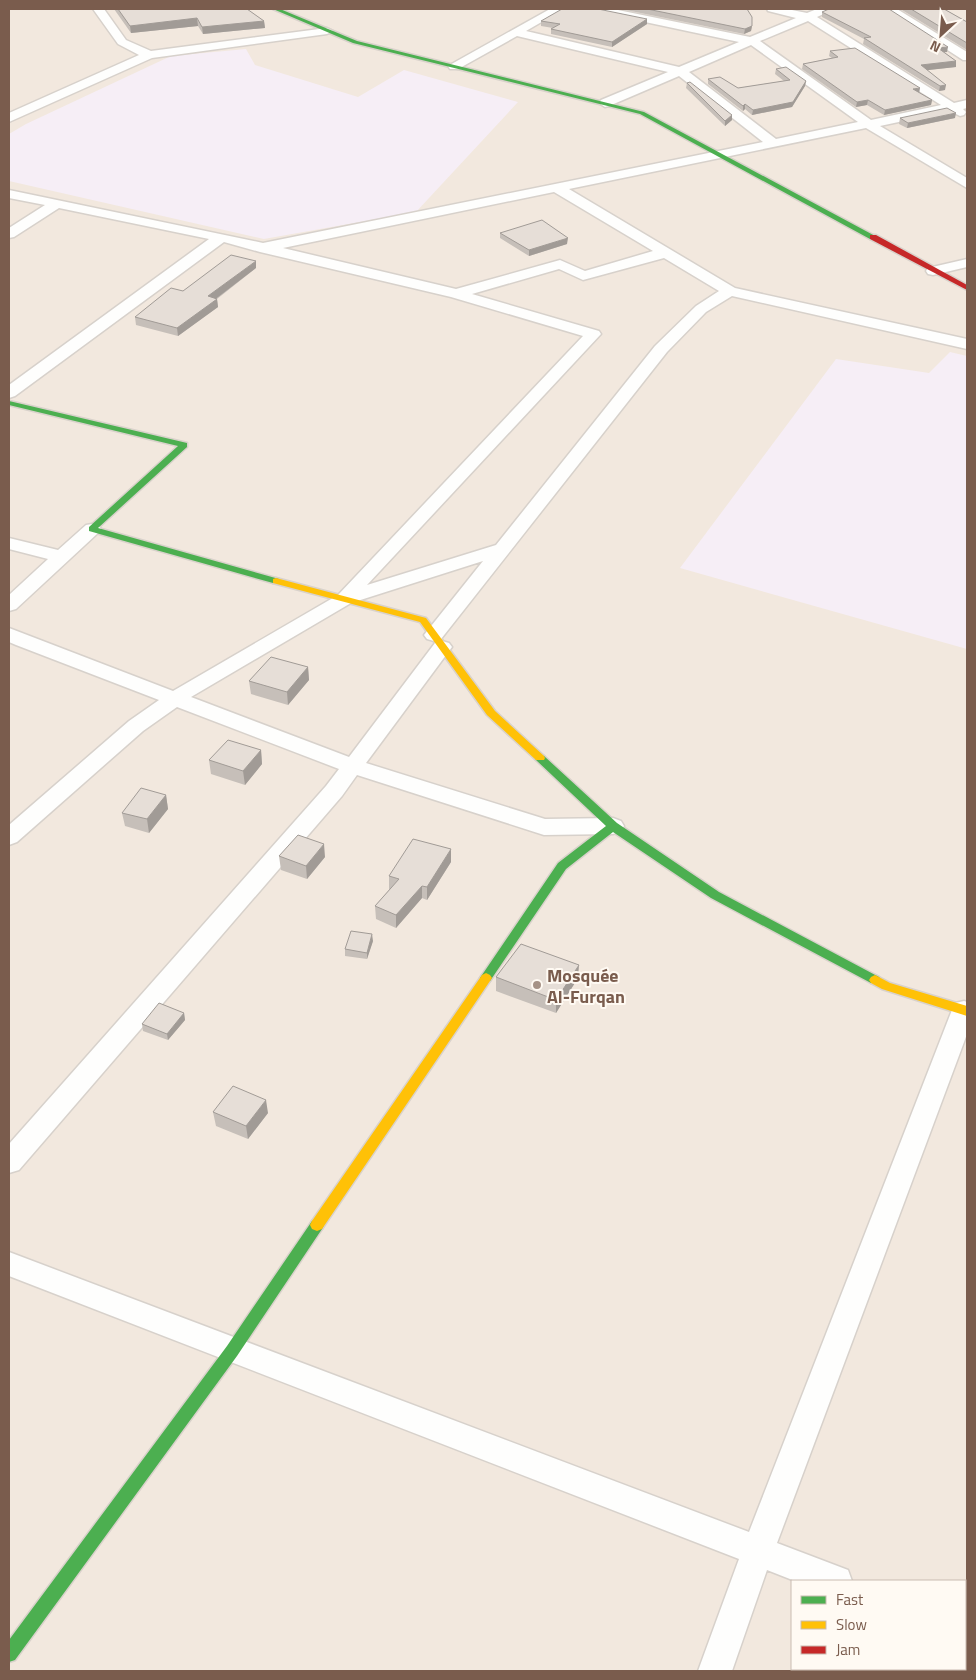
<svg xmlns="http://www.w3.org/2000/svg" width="976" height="1680" font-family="'Titillium Web',sans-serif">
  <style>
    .residential { fill: #f2e8de; fill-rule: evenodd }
    .education { fill: #f6eef6 }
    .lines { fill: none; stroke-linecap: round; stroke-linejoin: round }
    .street-casing { stroke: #d7d1cb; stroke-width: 3 }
    .fast-casing { stroke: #d9d2cb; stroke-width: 3 }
    .slow-casing { stroke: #d9d2cb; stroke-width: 3 }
    .jam-casing { stroke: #d9d2cb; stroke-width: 3 }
    .street { fill: #fefefd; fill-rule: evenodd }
    .fast { fill: #4caf50; fill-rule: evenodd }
    .slow { fill: #ffc107; fill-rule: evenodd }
    .jam { fill: #c62828; fill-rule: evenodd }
    .wall { fill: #c6bfb9 }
    .shaded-wall { fill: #a19b96 }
    .building { fill: #e6ded7; stroke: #a19b96 }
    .poi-dot { fill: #a69286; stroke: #fffaf3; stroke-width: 2 }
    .labels { text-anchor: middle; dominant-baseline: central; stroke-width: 4; stroke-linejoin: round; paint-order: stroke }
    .poi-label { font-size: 18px; font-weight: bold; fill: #7a5c4d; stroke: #fffaf3; text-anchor: start }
  </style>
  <rect width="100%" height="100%" fill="#f9f5f0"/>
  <path class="residential" d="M9 9H967V1671H9ZM792 1581H965V1669H792Z"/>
  <path class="education" d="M246 49 255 65 358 97 404 70 518 102 416 212 264 239 9 181V134L26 124 171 56Z
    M950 352 967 356V649L680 568 836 359 929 373Z"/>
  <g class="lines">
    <g class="street-casing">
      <path id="street" d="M93 9H104L126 40 151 51 327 28 333 31 327 34 152 58 9 122V113L139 55 118 44Z
        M550 9H564L526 31 679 67 739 42 598 12 592 9H613L750 37 796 18 768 11 767 9H787L807 13 817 9H831L830 11 817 17 954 103 967 100V108L963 109 966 112 964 115 960 116 950 111 880 126 967 178V188L866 128 569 189 735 288 967 339V349L732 296 706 312 667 352 441 639 434 641 427 639 424 635 483 561 351 603 191 697 349 757 435 643 442 641 449 643 452 647 449 651 366 763 545 819 613 818 621 821 624 826 621 831 613 834 544 835 357 775 342 796 19 1170 9 1173V1144L326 786 339 769 177 707 143 731 17 842 9 845V825L129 721 159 700 16 645 9 642V628L173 691 338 595 583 336 451 297 260 252 224 242 15 396 9 398V385L209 239 59 208 14 237 9 238V228L45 205 9 198V190L263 243 763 142 679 76 609 106 605 107 599 103 601 100 668 72 517 36 458 69H450L448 66ZM808 21 941 105 871 120 760 41ZM751 45 858 122 776 139 689 72ZM554 192 653 251 585 271 560 260 456 289 283 248ZM664 258 719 291 696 306 655 346 496 545 367 585 601 334 599 331 472 294 559 269 583 280Z
        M884 9H897L967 52V60H963Z
        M967 259V267L933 275 928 274 926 271 928 268Z
        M92 524 98 525 101 529 98 533 16 609 9 611V595L48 559 9 549V538L58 550 86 525Z
        M964 1001 967 1002V1034L777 1543 848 1570 852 1581H795L767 1570 732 1671H698L739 1559 9 1276V1252L749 1532 952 1010 955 1003Z
        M965 1614 967 1615V1649L965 1648Z"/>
    </g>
    <g class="fast-casing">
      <path id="fast" d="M273 9H280L357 41 644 112 877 237 870 239 640 114 353 43Z
        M9 401 187 443V447L98 528 279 579 281 581 279 583H273L89 531V527L178 446 9 405Z
        M540 755 544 756 617 823 719 892 879 977 881 980 879 983H871L711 898 613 832 566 869 490 981H482L480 978 482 975 558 863 606 826 536 760 535 758 536 756Z
        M317 1219 322 1221 324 1225 322 1229 237 1356 15 1660 9 1662V1640L227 1346 312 1221Z"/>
    </g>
    <g class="slow-casing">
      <path id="slow" d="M276 578 426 618 495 711 544 756 545 758 544 760H536L487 715 420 622 273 583V579Z
        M486 973 490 975 492 978 490 981 322 1229 317 1231 312 1229 310 1225 312 1221 482 975Z
        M875 975 890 983 967 1006V1016L882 989 871 983 869 980 871 977Z"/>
    </g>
    <g class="jam-casing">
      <path id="jam" d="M870 235H876L967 285V290L870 239Z"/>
    </g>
    <use href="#street" class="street"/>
    <use href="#fast" class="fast"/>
    <use href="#slow" class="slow"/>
    <use href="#jam" class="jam"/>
  </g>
  <path class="wall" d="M114 9H247L264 21 265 28 203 34 198 26 131 33Z
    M621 9H747L752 26 751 31 744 34Z
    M902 9H944L967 22V50L902 10Z
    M822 12 947 52H944L956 61V67L927 70 945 90 939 91 863 44 864 39 822 17Z
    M647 19V24L612 47 551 34V29L553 28 541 26V21Z
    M830 51 919 93 932 100 931 105 884 115 867 105 856 107 802 69 803 64 832 58 829 56Z
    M776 69 806 81 805 86 792 107 752 115 745 109 743 111 708 84V79L738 88 784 81 775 74Z
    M687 83 732 120 725 126 686 88Z
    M900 118H955L907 128 899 124Z
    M500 233 567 244 529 256 500 238Z
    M256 268 217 299 218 307 178 336 136 325 135 317 183 291Z
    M308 667 309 680 288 705 251 694 249 681Z
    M261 750 262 764 245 785 211 774 209 760Z
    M166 795 168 809 149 833 125 826 122 813Z
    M279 856 325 857 307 879 281 870Z
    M451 862 427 900 422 898 396 928 376 919 375 906 390 889H389V876Z
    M373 941 367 959 345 956V949Z
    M496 977 578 978 556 1013 496 991Z
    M184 1013 185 1020 168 1040 143 1031 142 1024Z
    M213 1112 268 1113 248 1139 216 1126Z"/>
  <path class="shaded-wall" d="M197 18 198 26 131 33 130 26Z
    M647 19V24L612 47V42Z
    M264 21 265 28 203 34 202 27Z
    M752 26 751 31 744 34 745 29Z
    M948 47 947 52 937 53 938 48Z
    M956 61V67L920 71 921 65Z
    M806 81 805 86 792 107 752 115 753 110Z
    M946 85 945 90 939 91 940 86Z
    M920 88 919 94 913 89Z
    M868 100 867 105 856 107 857 102Z
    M932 100 931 105 884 115 885 110Z
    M745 104V109L743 111V106Z
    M956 113 955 118 907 128 908 123Z
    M732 115V120L725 126V121Z
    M568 238 567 244 529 256V250Z
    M256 261V268L209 304 208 296Z
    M217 299 218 307 178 336 177 328Z
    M308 667 309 680 288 705 287 692Z
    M261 750 262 764 245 785 243 771Z
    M166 795 168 809 149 833 147 819Z
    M324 844 325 857 307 879 306 866Z
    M451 849V862L427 900V887Z
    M422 886V898L396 928V915Z
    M372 934 373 941 367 959V953Z
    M579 965 578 978 556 1013V1000Z
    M184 1013 185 1020 168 1040 167 1034Z
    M266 1100 268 1113 248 1139 246 1126Z"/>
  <path class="building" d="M118 9H247L264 21 202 27 197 18 130 26Z
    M562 9H598L647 19 612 42 551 29 560 24 541 21Z
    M647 9H747L752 17V26L745 29Z
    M829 9H889L948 47 938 48 956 61 921 65 946 85 940 86 864 38 871 37 822 12Z
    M911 9H944L967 22V43Z
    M855 48 920 88 913 89 932 100 885 110 868 100 857 102 803 64 838 57 830 51Z
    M786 67 806 81 793 102 753 110 745 104 743 106 708 79 720 77 738 88 790 80 776 69Z
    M690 82 732 115 725 121 687 83Z
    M947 108 956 113 908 123 900 118Z
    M542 220 568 238 529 250 500 233Z
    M231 255 256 261 208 296 217 299 177 328 135 317 171 288 183 291Z
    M271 657 308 667 287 692 249 681Z
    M228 740 261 750 243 771 209 760Z
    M141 788 166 795 147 819 122 813Z
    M298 835 324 844 306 866 279 856Z
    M413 839 451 849 427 887 422 886 396 915 375 906 399 879 389 876Z
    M351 931 372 934 367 953 345 949Z
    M521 944 579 965 556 1000 496 977Z
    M159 1003 184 1013 167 1034 142 1024Z
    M233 1086 266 1100 246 1126 213 1112Z"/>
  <circle class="poi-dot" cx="537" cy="985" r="5"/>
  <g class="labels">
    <g class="poi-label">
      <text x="547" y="975">Mosquée<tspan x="547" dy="21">Al-Furqan</tspan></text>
    </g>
  </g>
  <rect width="976" height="1680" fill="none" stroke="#7a5c4d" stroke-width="20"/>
  <rect x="791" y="1580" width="175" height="90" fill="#fffaf3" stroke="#cabbb1"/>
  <rect x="801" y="1596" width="25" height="8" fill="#4caf50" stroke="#cabbb1"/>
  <text x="836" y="1605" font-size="15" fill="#7a5c4d">Fast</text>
  <rect x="801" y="1621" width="25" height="8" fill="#ffc107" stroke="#cabbb1"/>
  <text x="836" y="1630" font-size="15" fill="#7a5c4d">Slow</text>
  <rect x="801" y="1646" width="25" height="8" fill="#c62828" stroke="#cabbb1"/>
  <text x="836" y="1655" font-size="15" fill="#7a5c4d">Jam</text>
  <g transform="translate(941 35) rotate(206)" stroke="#fffaf3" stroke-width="4" paint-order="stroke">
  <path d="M0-4L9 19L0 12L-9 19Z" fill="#7a5c4d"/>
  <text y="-8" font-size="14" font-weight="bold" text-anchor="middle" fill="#7a5c4d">N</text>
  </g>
</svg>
